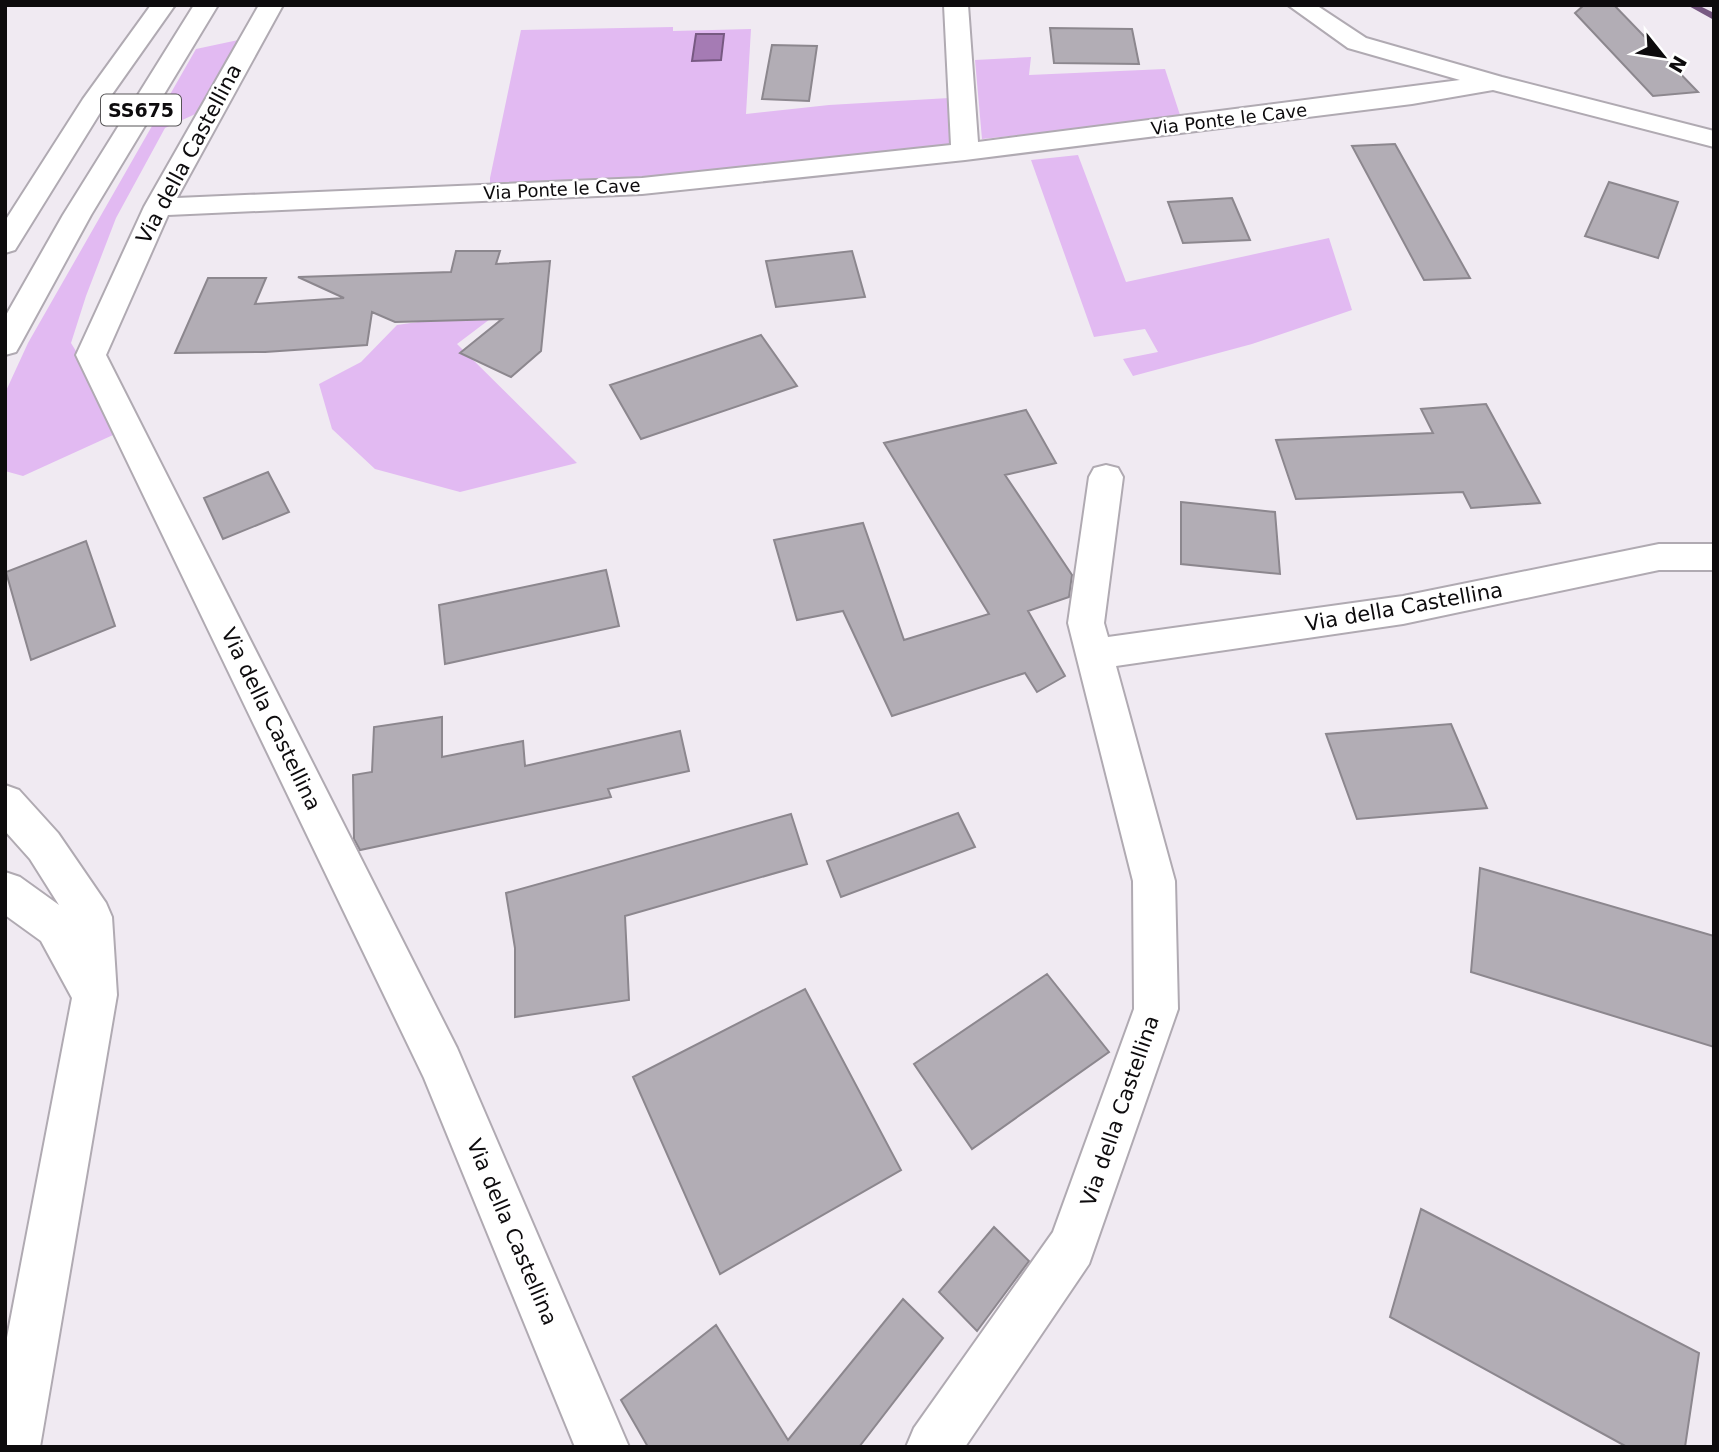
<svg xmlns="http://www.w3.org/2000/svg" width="1719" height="1452" font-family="'DejaVu Sans',sans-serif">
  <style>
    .green { fill: #e2baf2 }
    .water { fill: #a57bb4; stroke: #775982; stroke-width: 2 }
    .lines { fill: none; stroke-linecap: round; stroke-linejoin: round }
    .stream { fill: #775982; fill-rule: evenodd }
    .building { fill: #b2adb5; stroke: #8c878e; stroke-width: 2 }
    .minor-casing { stroke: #b0aab2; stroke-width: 4 }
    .highway-casing { stroke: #b0aab2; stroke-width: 4 }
    .minor { fill: #fff; fill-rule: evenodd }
    .highway { fill: #fff; fill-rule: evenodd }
    .labels { text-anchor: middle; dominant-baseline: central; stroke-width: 5; stroke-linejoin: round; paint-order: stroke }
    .far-street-label { font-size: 18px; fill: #0d0b0d; stroke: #fff }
    .shield { fill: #fff; stroke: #565456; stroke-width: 2 }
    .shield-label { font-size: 19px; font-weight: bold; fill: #0d0b0d }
    .street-label { font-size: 21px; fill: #0d0b0d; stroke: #fff }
  </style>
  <rect width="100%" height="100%" fill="#f0eaf2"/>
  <path class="green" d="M673 27V31L751 29 746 114 829 105 949 98 952 148 649 178 490 188V178L521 30Z
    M243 39 204 110 165 128 116 218 86 296 71 343 124 430 23 476 5 471V393L28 343 196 49Z
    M1031 57 1029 75 1165 69 1181 118 982 139 975 60Z
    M1078 155 1126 282 1329 238 1352 310 1252 344 1133 376 1123 359 1158 352 1145 329 1094 337 1031 160Z
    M502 310 457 344 577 463 460 492 375 469 332 429 319 384 361 362 397 325Z"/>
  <path class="water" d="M696 34H724L721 60 692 61Z"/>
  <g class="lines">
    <path class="stream" d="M1687 5H1698L1714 13V20Z"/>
  </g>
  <path class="building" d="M1584 5H1614L1698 92 1653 96 1575 13Z
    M1050 28 1132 29 1139 64 1054 63Z
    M772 45 817 46 809 101 762 99Z
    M1395 144 1470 278 1424 280 1352 146Z
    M1609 182 1678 202 1658 258 1585 236Z
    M1232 198 1250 240 1183 243 1168 202Z
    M456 251H500L496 264 550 261 541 351 511 377 460 353 502 319 395 322 372 312 367 345 265 352 175 353 208 278H266L255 304 344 298 298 277 451 272Z
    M852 251 865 297 776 307 766 261Z
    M761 335 797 386 641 439 610 385Z
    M1486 404 1540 503 1471 508 1463 492 1296 499 1276 440 1433 433 1421 409Z
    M1026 410 1056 463 1005 475 1072 575 1069 597 1028 611 1065 676 1037 692 1025 673 892 716 843 611 797 620 774 540 863 523 904 640 989 614 884 443Z
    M268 472 289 512 223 539 204 498Z
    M1181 502 1275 512 1280 574 1181 564Z
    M86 541 115 626 31 660 6 572Z
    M606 570 619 626 445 664 439 605Z
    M442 717V757L523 741 525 766 680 731 689 771 608 789 611 797 360 850 354 839 353 775 372 772 374 727Z
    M1451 724 1487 808 1357 819 1326 734Z
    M958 813 975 847 841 897 827 861Z
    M791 814 807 864 625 916 629 1000 515 1017V948L506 893Z
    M1480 868 1714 936V1047L1471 972Z
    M1047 974 1109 1052 972 1149 914 1064Z
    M805 989 901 1170 720 1274 633 1077Z
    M1421 1209 1699 1353 1685 1447H1627L1390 1317Z
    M994 1227 1029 1261 977 1331 939 1292Z
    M903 1299 943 1338 859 1447H648L621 1400 716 1325 788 1440Z"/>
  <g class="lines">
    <g class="minor-casing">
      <path id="minor" d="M259 5H283L177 198 642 178 951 145 944 5H968L978 142 1460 80 1348 48 1288 5H1316L1366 38 1502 77 1714 131V147L1493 90 1412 104 965 160 642 194 168 215 106 355 457 1048 629 1447H575L424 1078 76 355 144 207Z
        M1106 465 1118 468 1123 477 1104 623 1108 637 1403 596 1659 544H1714V570H1659L1403 624 1116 666 1175 881 1178 1009 1089 1264 965 1447H906L914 1428 1053 1232 1134 1009 1133 881 1068 623 1089 477 1094 468Z"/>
    </g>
    <g class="highway-casing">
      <path id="highway" d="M151 5H175L108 100 15 250 5 253V221L83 99Z
        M194 5H218L91 215 20 345 16 352 5 355V317L63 215Z
        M5 785 19 790 58 833 106 903 112 917 117 995 40 1447H5V1348L72 998 41 941 5 915V872L20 877 59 905 30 859 5 831Z"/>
    </g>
    <use href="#minor" class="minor"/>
    <use href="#highway" class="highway"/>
  </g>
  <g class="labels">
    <g class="far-street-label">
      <text transform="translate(1229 119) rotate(-7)">Via Ponte le Cave</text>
      <text transform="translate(562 189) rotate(-3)">Via Ponte le Cave</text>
    </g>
    <rect class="shield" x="101" y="94.5" width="80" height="31" rx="5"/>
    <g class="shield-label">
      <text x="141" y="110">SS675</text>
    </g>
    <g class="street-label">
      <text transform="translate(189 154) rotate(-62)">Via della Castellina</text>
      <text transform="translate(1404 607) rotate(-10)">Via della Castellina</text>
      <text transform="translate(271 719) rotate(64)">Via della Castellina</text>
      <text transform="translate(1120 1111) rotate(-71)">Via della Castellina</text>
      <text transform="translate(512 1232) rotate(67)">Via della Castellina</text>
    </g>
  </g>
  <rect width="1719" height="1452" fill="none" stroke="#0d0b0d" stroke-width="14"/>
  <g transform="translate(1663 56) rotate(120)" stroke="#ffffff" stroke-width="5" paint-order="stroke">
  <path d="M0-5L12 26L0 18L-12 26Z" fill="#0d0b0d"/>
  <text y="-10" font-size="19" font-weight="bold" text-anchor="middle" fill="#0d0b0d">N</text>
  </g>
</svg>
